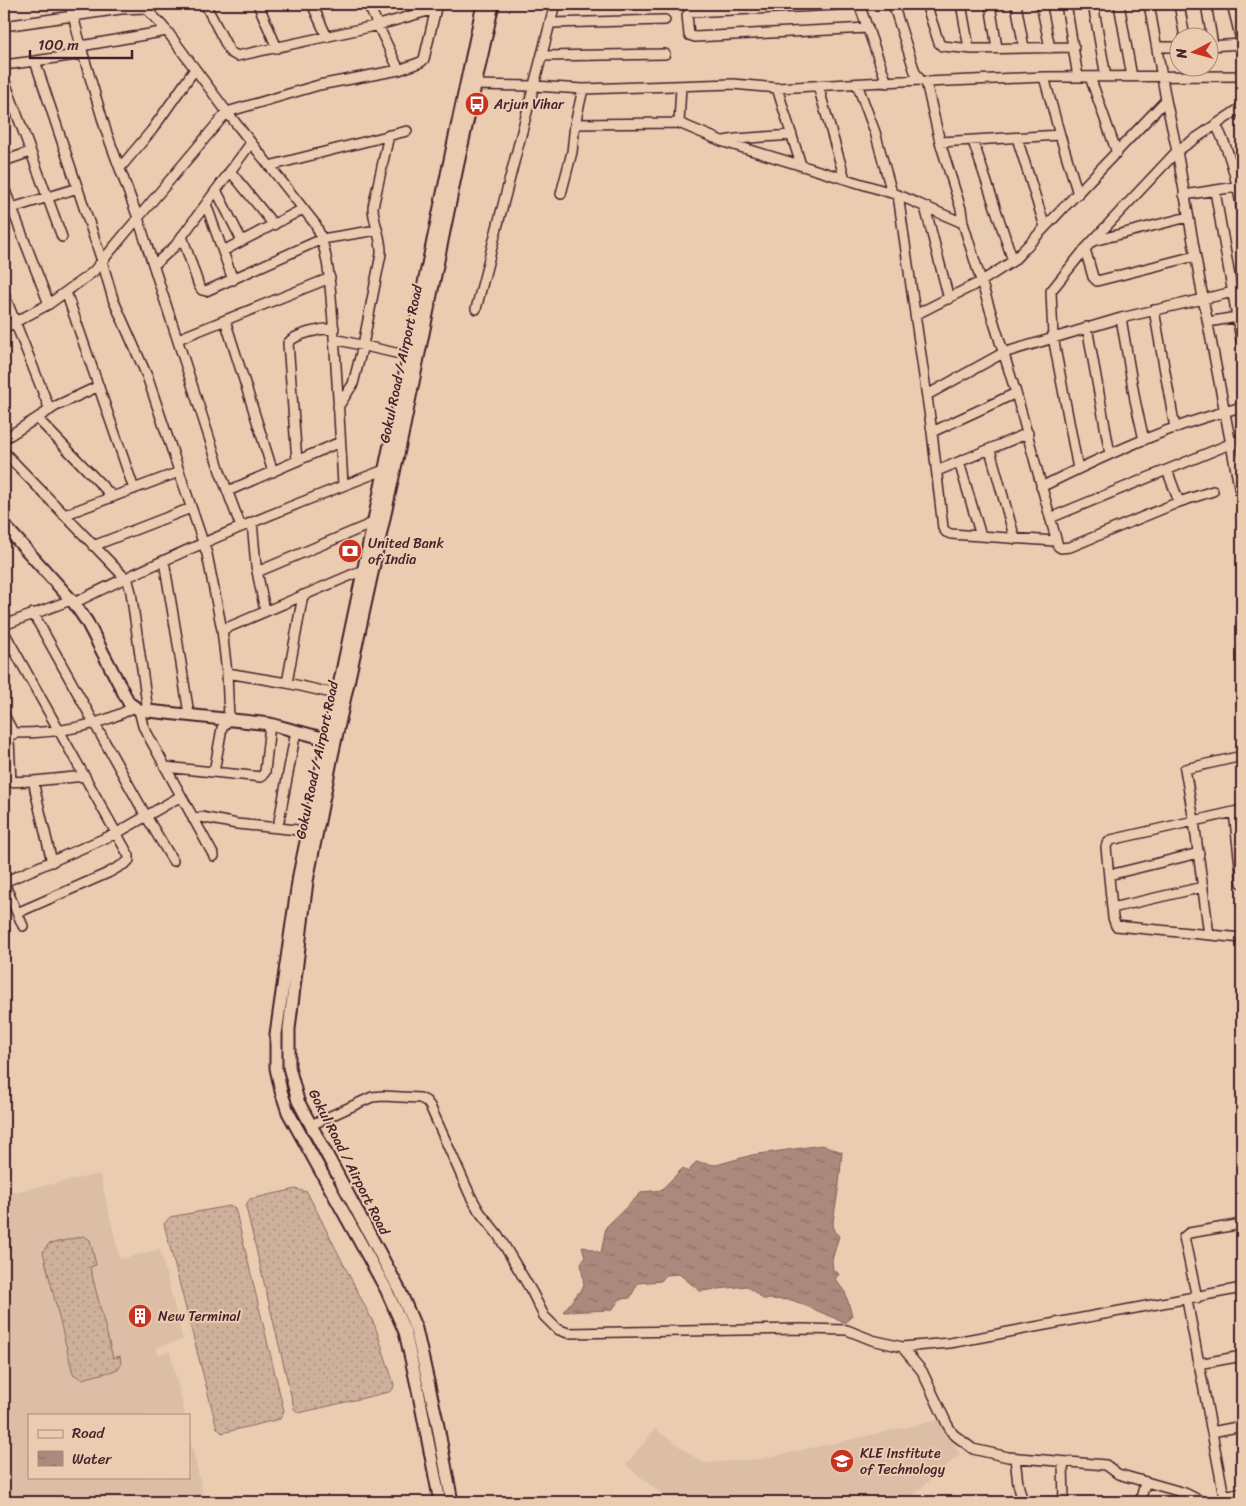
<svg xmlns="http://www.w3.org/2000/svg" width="1246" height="1506" font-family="Sriracha,sans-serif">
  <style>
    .built { fill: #dcbea6 }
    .grass { fill: url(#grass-dots); stroke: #8c6863 }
    .water { fill: url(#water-ripples); stroke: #845f5c }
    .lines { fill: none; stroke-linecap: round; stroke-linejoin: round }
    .minor-casing { stroke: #4a1f2b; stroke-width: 12 }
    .major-casing { stroke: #4a1f2b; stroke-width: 15 }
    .minor { stroke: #eacdb1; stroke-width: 9 }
    .major { stroke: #eacdb1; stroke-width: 11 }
    .labels { text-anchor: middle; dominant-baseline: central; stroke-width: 4; stroke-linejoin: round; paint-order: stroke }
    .poi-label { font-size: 14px; fill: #4a1f2b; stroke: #eacdb1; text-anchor: start }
    .street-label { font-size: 14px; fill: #4a1f2b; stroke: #eacdb1 }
  </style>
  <defs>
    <pattern id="grass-dots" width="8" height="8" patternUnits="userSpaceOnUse" patternTransform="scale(1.25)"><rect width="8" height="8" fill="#cfb19b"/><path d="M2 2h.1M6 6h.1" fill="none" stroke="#aa8f7f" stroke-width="1.8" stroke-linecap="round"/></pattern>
    <pattern id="water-ripples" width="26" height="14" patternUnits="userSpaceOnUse" patternTransform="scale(1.25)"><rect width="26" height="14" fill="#ab897c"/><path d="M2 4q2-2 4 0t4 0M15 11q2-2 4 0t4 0" fill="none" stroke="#8d6f66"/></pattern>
  </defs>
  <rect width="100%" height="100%" fill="#eacdb1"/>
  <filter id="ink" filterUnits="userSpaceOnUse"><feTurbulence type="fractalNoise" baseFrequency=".02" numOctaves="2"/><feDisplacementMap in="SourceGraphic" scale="10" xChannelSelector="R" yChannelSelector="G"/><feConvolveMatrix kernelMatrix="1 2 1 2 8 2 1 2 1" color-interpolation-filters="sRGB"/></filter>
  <g filter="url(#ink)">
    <path class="built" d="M100 1174 120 1259 160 1249 183 1340 157 1347 158 1355 170 1351 185 1415H29V1477H189V1433L205 1502H4V1194Z
      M939 1420 960 1454 905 1502H671L626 1465 655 1429 703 1463 760 1459Z"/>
    <path class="grass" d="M296 1189 307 1192 375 1326 394 1384 393 1389 389 1392 299 1413 296 1411 294 1408 246 1207 247 1203 250 1199Z
      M229 1206 234 1207 236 1212 284 1411 280 1419 222 1433 217 1428 164 1224 170 1217Z
      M84 1236 90 1240 96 1265 90 1267 113 1358 120 1356 121 1364 117 1370 82 1379 73 1374 43 1252 47 1246 49 1244Z"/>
    <path class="water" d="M822 1145 842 1152 839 1185 833 1222 834 1231 839 1236 832 1260 833 1270 839 1274 835 1279 845 1292 852 1315 846 1323 792 1300 763 1299 747 1286 700 1291 679 1274 666 1275 661 1281 638 1283 630 1298 620 1299 612 1310 563 1312 584 1286 581 1263 585 1257 582 1246 601 1253 606 1227 642 1192 661 1190 683 1168 688 1172 696 1162 716 1165 752 1155Z"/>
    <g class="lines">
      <g class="minor-casing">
        <path id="minor" d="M4 4H5
          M205 4 230 52 237 56 379 25 435 9
          M258 4 277 48
          M312 4 327 37
          M368 4 399 70
          M859 4 691 12 687 15 689 35 695 37 868 28
          M859 4 887 83
          M893 4 915 72 920 80 926 82 1044 77 1242 76
          M926 4 939 43 942 46 973 49 1074 47
          M961 4 969 48
          M990 4 997 48
          M1016 4 1024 48
          M1041 4 1050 48
          M1066 4 1078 77
          M1093 4 1106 77
          M1119 4 1132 77
          M1149 4 1166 100 1177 151 1203 298 1242 502
          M1179 4 1185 38
          M1206 4 1213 45
          M1232 4 1242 44
          M121 9 146 8 167 31 227 112 138 218 221 474 241 527
          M551 23 665 20
          M4 26 121 9 120 5
          M81 46 167 31
          M1209 46 1242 44
          M1157 47H1178
          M83 54 35 61 102 261 113 299 147 376 207 554 222 630 227 673 229 719 222 728 214 772
          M543 56 665 54
          M4 65 35 61
          M1090 77 1117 153
          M4 79 62 237
          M926 82 940 142 961 209 963 223 1016 393 1058 546 1061 548 1070 547 1179 502 1213 491
          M857 84 875 132 892 193
          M471 85 534 86 583 89 733 84 777 88 920 80
          M818 86 845 179
          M777 88 801 165
          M679 123 681 86
          M575 124 679 123 724 142 898 195 963 223
          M1216 125C1230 151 1237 181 1242 210
          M1060 135 1078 194
          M1017 138 1045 227
          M724 141 736 139 792 135
          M973 141 1013 261
          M940 142 1060 135 1044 77
          M4 161 30 152
          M269 166 407 131
          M120 168 152 130 195 69
          M230 171 274 225
          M4 188 49 304
          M216 190 242 241
          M1215 191 1237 317 1242 316
          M561 194 572 152 575 124 583 89
          M898 195 932 432 943 528 946 532 951 534 1055 541
          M1184 195 1242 186
          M206 204 233 280
          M925 207 949 299
          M12 208 78 188
          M182 236 199 286 202 290 206 291 322 239 377 230
          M1093 241 1188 217
          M1085 249 1093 277 1097 281 1195 256
          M223 251 303 209
          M154 265 175 246 251 143
          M66 292 134 489
          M4 294 50 410
          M476 309 555 4
          M1154 310 1175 428
          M915 315 982 281 1013 261 1166 100
          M1121 318 1135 400 1144 440
          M225 320 273 472
          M1208 322 1237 317 1242 345
          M1087 327 1110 454
          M4 328 49 304 93 272 138 218 106 131 83 54 70 4
          M178 339 330 278
          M334 339 409 356
          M927 395 1003 353 1121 318 1242 290
          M338 407 353 384 363 345 381 254C382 237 373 223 373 207L389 135
          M37 418 113 497
          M932 432 1016 393
          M4 439 56 406 99 386
          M990 450 1015 539
          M4 452 128 581 131 592 148 711
          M297 461 288 343C296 333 322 329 334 328
          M959 462 981 536
          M1078 469 1053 337 1051 291 1085 249 1177 151 1242 107
          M1167 470 1179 502
          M937 471 1028 433
          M343 485C340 431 337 376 333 322 330 289 330 256 316 225L227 112 319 85 399 70 421 62 424 59 437 4
          M1041 487C1106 455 1172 424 1242 407
          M228 491 340 442
          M64 515 179 472
          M1050 518 1242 439
          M252 522 256 566 265 611
          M93 546 191 508
          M164 561 177 638 189 714
          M257 572 373 523
          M74 603C174 553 279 510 384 470H388
          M33 613 146 816 173 861
          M4 625 71 600
          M222 630 363 570
          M4 632 129 856V860L126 863 108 873 17 913
          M227 673 287 683 336 694
          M287 683 303 595
          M139 710 143 726 214 856
          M4 715 14 734
          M4 733C47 734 95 729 134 707
          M8 734 9 739 11 782
          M165 767 261 777 265 772 270 724
          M34 781 35 790 52 862
          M4 782 34 781 85 776
          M1242 810 1111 840 1107 844 1106 847 1113 918 1116 926 1242 938
          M1234 812 1242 883
          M193 819 201 817 237 824 308 831
          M279 821 296 731
          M1109 875 1199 853
          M4 882 117 833 181 796
          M4 883 23 926
          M1112 908 1203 887
          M1209 935 1194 821 1185 769 1242 756
          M311 1125 372 1097 383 1096 420 1098 426 1101 430 1106 470 1195 479 1211 498 1235 532 1292 544 1316 557 1329 568 1333 802 1329 847 1330 872 1340 902 1347 950 1343 1242 1288
          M1197 1298 1184 1237 1189 1233 1242 1224
          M1187 1300 1223 1491 1227 1495 1242 1493
          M902 1347 922 1371 947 1424 953 1434 973 1449 1008 1457 1106 1465 1118 1474 1185 1493 1203 1502
          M1198 1364 1242 1356
          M1212 1432 1242 1426
          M1015 1458 1018 1484 1023 1502
          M1063 1463 1064 1502
          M1140 1502 1145 1483"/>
      </g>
      <g class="major-casing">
        <path id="major" d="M4 525 74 603 87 622 129 703 139 710 270 724 326 739
          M440 1502 418 1390 405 1332 386 1289 288 1112 281 1091 276 1068V1034L299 875 483 4
          M452 1502 437 1421 416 1329 399 1289 298 1101 289 1067V1029L307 881 332 756 402 436 457 168 493 4"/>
      </g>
      <use href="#minor" class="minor"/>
      <use href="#major" class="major"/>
    </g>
  </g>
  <defs>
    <g id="bus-disc" transform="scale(1.25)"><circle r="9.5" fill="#c8321e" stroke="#eacdb1"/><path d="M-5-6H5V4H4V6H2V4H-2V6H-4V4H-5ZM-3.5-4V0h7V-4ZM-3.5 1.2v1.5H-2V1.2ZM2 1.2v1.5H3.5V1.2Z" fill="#fff"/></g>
    <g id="bank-disc" transform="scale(1.25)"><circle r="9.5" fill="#c8321e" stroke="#eacdb1"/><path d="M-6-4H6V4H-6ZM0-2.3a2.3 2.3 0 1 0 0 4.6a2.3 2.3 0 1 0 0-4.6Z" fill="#fff"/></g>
    <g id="building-disc" transform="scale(1.25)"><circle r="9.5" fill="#c8321e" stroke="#eacdb1"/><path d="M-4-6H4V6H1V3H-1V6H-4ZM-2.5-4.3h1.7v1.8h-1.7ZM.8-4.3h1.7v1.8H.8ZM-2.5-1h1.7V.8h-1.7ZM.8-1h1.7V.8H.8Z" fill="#fff"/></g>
    <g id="university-disc" transform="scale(1.25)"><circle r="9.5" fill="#c8321e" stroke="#eacdb1"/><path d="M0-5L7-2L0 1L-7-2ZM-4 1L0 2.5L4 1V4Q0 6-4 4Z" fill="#fff"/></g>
  </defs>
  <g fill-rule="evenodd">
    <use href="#bus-disc" x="477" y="104"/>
    <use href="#bank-disc" x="350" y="551"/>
    <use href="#building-disc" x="140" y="1316"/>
    <use href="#university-disc" x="842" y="1461"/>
  </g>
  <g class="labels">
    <g class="poi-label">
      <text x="494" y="104">Arjun Vihar</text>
      <text x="368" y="543">United Bank<tspan x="368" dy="16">of India</tspan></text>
      <text x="158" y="1316">New Terminal</text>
      <text x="860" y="1453">KLE Institute<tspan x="860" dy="16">of Technology</tspan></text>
    </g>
    <g class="street-label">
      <text transform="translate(401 364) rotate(-78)">Gokul Road / Airport Road</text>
      <text transform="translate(317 760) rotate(-78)">Gokul Road / Airport Road</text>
      <text transform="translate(349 1162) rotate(63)">Gokul Road / Airport Road</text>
    </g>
  </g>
  <rect width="1246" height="1506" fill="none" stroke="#eacdb1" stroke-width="20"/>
  <rect x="10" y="10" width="1226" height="1486" fill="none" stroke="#4a1f2b" stroke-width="2" filter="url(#ink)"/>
  <rect x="28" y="1414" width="162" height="65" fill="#eacdb1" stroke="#aa877b"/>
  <rect x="38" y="1430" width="25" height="8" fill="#eacdb1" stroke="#aa877b"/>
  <text x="72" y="1438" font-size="15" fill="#4a1f2b">Road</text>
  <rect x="38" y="1451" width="25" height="15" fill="url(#water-ripples)" stroke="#aa877b"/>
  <text x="72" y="1464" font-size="15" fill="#4a1f2b">Water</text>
  <g transform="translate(1194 52) rotate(264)"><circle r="24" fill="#eacdb1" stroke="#aa877b"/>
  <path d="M0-4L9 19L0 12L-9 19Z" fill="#c8321e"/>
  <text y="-8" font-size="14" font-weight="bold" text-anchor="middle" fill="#4a1f2b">N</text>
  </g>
  <path d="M30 50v8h102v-8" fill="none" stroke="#4a1f2b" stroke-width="2.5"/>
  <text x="38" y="50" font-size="15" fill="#4a1f2b" stroke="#eacdb1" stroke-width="4" paint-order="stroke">100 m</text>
</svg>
